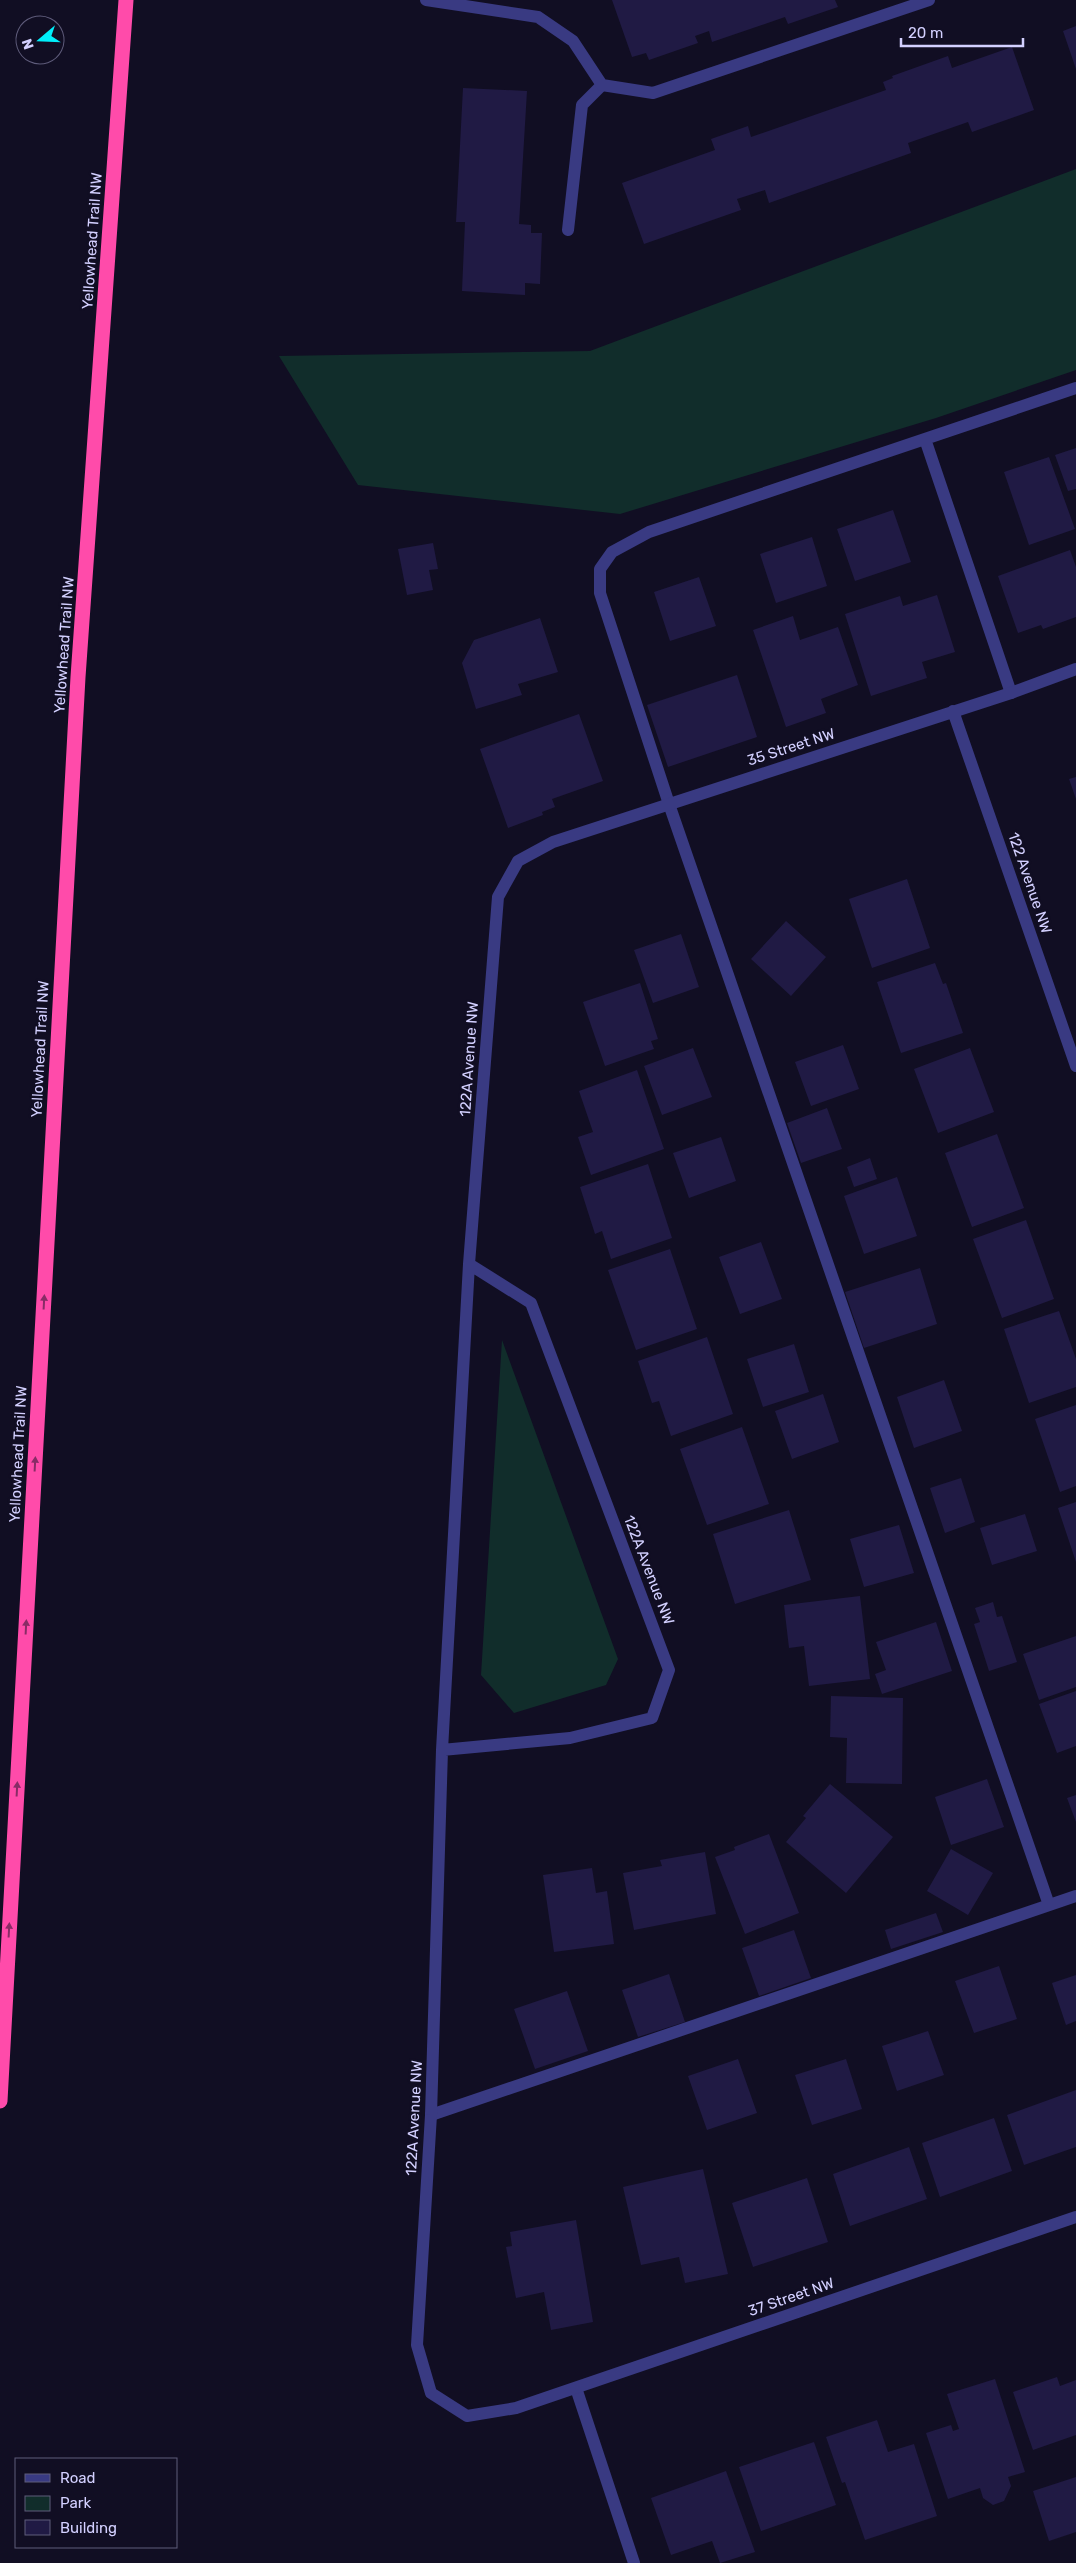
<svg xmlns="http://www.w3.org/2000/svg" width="1076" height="2563" font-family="Rubik,sans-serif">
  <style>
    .green { fill: #112d2b }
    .building { fill: #201a44 }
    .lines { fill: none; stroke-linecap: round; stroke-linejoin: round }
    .service { stroke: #393a82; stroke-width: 12 }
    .minor { stroke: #393a82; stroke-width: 12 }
    .motorway { stroke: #ff4baa; stroke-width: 15 }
    .oneway { fill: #882c66 }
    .labels { text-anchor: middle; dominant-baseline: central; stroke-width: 5; stroke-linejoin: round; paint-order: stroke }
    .street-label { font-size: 15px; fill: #d3d0ff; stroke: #110e23 }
  </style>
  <rect width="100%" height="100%" fill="#110e23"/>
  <path class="green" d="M1076 169V370L936 418 620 514 358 485 279 356 590 351Z
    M502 1340 618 1659 606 1685 514 1713 481 1675Z"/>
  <path class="building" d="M612 0H835L838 7 788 24 785 17 712 42 709 31 695 36 698 43 649 60 646 53 632 57Z
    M1076 26V69L1063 31Z
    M1012 47 1034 110 972 132 968 122 908 143 911 153 769 203 765 190 737 199 741 210 644 244 622 183 715 150 711 139 748 126 751 137 886 90 883 82 893 78 892 76 948 56 952 68Z
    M463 88 527 91 519 224 531 225V233H542L540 284 525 283V295L462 291 465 222H456Z
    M1076 448V489L1068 491 1055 455Z
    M1049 457 1075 529 1029 545 1004 472Z
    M893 510 911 562 855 581 837 529Z
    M812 537 827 586 776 603 760 554Z
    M433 543 438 569 429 570 433 590 407 595 398 549Z
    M1070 550 1076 567V617L1043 629 1041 625 1018 633 998 576Z
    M699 577 716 626 670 641 654 592Z
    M937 595 955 652 922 662 927 678 871 696 845 614 900 596 903 606Z
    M793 616 800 640 838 627 858 685 821 699 826 713 786 727 753 630Z
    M540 618 558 672 518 684 522 695 476 709 462 663 474 640Z
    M737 675 757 737 668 767 647 705Z
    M579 714 603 781 552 799 555 807 542 812 543 815 508 828 480 749Z
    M1076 777V799L1069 779Z
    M907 879 930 948 872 968 849 899Z
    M786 921 826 957 791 996 751 959Z
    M681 934 699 987 653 1003 634 950Z
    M935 963 943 984 946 983 963 1033 901 1053 877 982Z
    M640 983 658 1039 651 1041 654 1049 605 1066 583 1002Z
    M843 1045 859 1089 811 1106 795 1062Z
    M693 1048 712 1097 662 1115 644 1066Z
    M970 1048 994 1112 938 1133 914 1069Z
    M637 1070 664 1149 591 1175 578 1137 593 1132 579 1091Z
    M827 1108 842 1149 801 1163 787 1123Z
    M997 1134 1024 1208 972 1227 945 1153Z
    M721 1137 736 1181 689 1198 673 1153Z
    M870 1158 877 1179 854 1187 847 1167Z
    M648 1164 672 1238 611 1259 602 1231 595 1234 580 1187Z
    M897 1177 917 1236 864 1254 844 1196Z
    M1026 1220 1054 1299 1002 1318 973 1239Z
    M761 1242 782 1299 740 1314 719 1257Z
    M670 1249 697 1329 636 1350 608 1270Z
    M920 1268 937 1324 864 1348 845 1292Z
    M1059 1311 1076 1359V1387L1029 1403 1004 1329Z
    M707 1337 733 1414 671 1436 659 1401 652 1403 638 1361Z
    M794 1344 809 1392 763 1407 747 1359Z
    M944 1380 962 1431 914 1448 897 1397Z
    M823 1394 839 1442 792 1459 775 1411Z
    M1076 1405V1486L1060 1492 1035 1419Z
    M742 1427 769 1504 707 1525 680 1449Z
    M961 1478 975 1522 945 1533 930 1488Z
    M1076 1502V1562L1058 1508Z
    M789 1510 811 1580 735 1604 713 1534Z
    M1025 1514 1037 1551 992 1565 980 1528Z
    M899 1525 914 1573 864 1587 850 1539Z
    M860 1596 870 1679 809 1686 804 1646 789 1648 784 1605Z
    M993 1602 997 1617 1002 1616 1017 1662 989 1671 974 1624 980 1622 975 1608Z
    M936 1622 952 1671 882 1694 875 1674 886 1670 876 1642Z
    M1076 1636V1687L1039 1700 1023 1654Z
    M1076 1691V1746L1057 1753 1039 1704Z
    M831 1696 903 1698 902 1784 846 1783 847 1738 830 1737Z
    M987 1779 1004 1827 951 1845 935 1797Z
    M830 1784 893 1837 846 1893 786 1842 806 1818 803 1816Z
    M1076 1795V1822L1067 1798Z
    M769 1834 799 1913 745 1934 715 1857 735 1850 734 1847Z
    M951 1849 993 1873 968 1915 927 1891Z
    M705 1852 716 1914 634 1930 623 1873 662 1866 660 1860Z
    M592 1868 596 1893 607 1891 614 1944 554 1952 543 1875Z
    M936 1913 943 1932 891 1949 885 1930Z
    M794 1930 811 1978 759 1996 742 1948Z
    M999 1966 1017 2019 974 2033 955 1981Z
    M669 1974 685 2022 638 2037 622 1990Z
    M1076 1975V2021L1066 2025 1052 1983Z
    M567 1991 588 2051 535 2069 514 2009Z
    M928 2031 944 2075 897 2091 882 2046Z
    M738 2059 757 2113 707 2130 688 2076Z
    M846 2059 862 2109 812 2125 795 2075Z
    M1076 2090V2147L1024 2165 1007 2115Z
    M994 2118 1012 2171 940 2197 922 2143Z
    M909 2147 927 2199 850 2226 833 2174Z
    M703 2169 728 2274 685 2283 679 2257 641 2265 623 2187Z
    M807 2178 828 2242 753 2267 732 2203Z
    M576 2220 593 2322 551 2330 544 2292 516 2298 506 2247 512 2246 510 2232Z
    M1057 2377 1060 2386 1076 2380V2435L1033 2450 1013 2392Z
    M995 2379 1025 2472 1008 2477 1011 2486 1004 2501 993 2505 983 2498 980 2488 948 2499 926 2433 951 2425 953 2431 959 2429 947 2394Z
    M877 2420 888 2452 914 2444 937 2516 865 2540 845 2482 842 2483 826 2437Z
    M814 2442 836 2505 761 2531 739 2467Z
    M726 2471 755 2552 720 2563 712 2541 671 2555 651 2498Z
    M1076 2477V2532L1049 2541 1033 2491Z"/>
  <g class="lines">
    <path class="service" d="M568 230 582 105 602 85
      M925 439 1011 693
      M1049 1905 669 804 600 593V569L612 552 649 532 1076 388
      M431 2115 1076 1896
      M576 2388 634 2563"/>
    <path class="minor" d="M426 0 538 17 573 41 602 85 653 93 929 0
      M1076 669 1011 693 553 842 518 861 498 897 469 1264 442 1750 431 2115 417 2345 431 2393 467 2416 516 2408 1076 2217
      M953 711 1076 1066
      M442 1750 570 1738 652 1718 669 1670 531 1303 469 1264"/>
    <path class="motorway" d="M0 2101 78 677 126 0"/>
  </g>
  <defs><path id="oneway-solid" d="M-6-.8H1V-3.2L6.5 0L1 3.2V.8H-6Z" transform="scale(1.25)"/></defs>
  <g class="oneway">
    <use href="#oneway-solid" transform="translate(44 1302) rotate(-87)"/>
    <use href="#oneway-solid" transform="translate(35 1464) rotate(-87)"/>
    <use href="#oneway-solid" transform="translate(26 1627) rotate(-87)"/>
    <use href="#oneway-solid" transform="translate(17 1789) rotate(-87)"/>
    <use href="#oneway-solid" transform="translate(9 1930) rotate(-87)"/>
  </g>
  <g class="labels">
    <g class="street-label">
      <text transform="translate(92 241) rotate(-86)">Yellowhead Trail NW</text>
      <text transform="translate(64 645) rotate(-86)">Yellowhead Trail NW</text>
      <text transform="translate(791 747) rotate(-18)">35 Street NW</text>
      <text transform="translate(1030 883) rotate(71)">122 Avenue NW</text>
      <text transform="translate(40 1049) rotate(-87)">Yellowhead Trail NW</text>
      <text transform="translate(469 1059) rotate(-86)">122A Avenue NW</text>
      <text transform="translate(18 1454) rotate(-87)">Yellowhead Trail NW</text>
      <text transform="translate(649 1570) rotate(69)">122A Avenue NW</text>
      <text transform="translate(414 2118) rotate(-87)">122A Avenue NW</text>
      <text transform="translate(791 2297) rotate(-19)">37 Street NW</text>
    </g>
  </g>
  <rect x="15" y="2458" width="162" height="90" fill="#110e23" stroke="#5f5c7b"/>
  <rect x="25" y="2474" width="25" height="8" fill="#393a82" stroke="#5f5c7b"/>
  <text x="60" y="2483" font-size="15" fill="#d3d0ff">Road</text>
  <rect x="25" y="2496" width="25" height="15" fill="#112d2b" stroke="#5f5c7b"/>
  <text x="60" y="2508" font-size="15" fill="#d3d0ff">Park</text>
  <rect x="25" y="2520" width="25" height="15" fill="#201a44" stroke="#5f5c7b"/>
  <text x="60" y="2533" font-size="15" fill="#d3d0ff">Building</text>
  <g transform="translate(40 40) rotate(251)"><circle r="24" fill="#110e23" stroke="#5f5c7b"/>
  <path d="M0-4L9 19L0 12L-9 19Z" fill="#00effb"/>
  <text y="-8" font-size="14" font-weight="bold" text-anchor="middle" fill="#d3d0ff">N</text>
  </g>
  <path d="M901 38v8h122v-8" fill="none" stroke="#d3d0ff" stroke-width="2.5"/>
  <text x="908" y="38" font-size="15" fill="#d3d0ff" stroke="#110e23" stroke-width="4" paint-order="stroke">20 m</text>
</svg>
